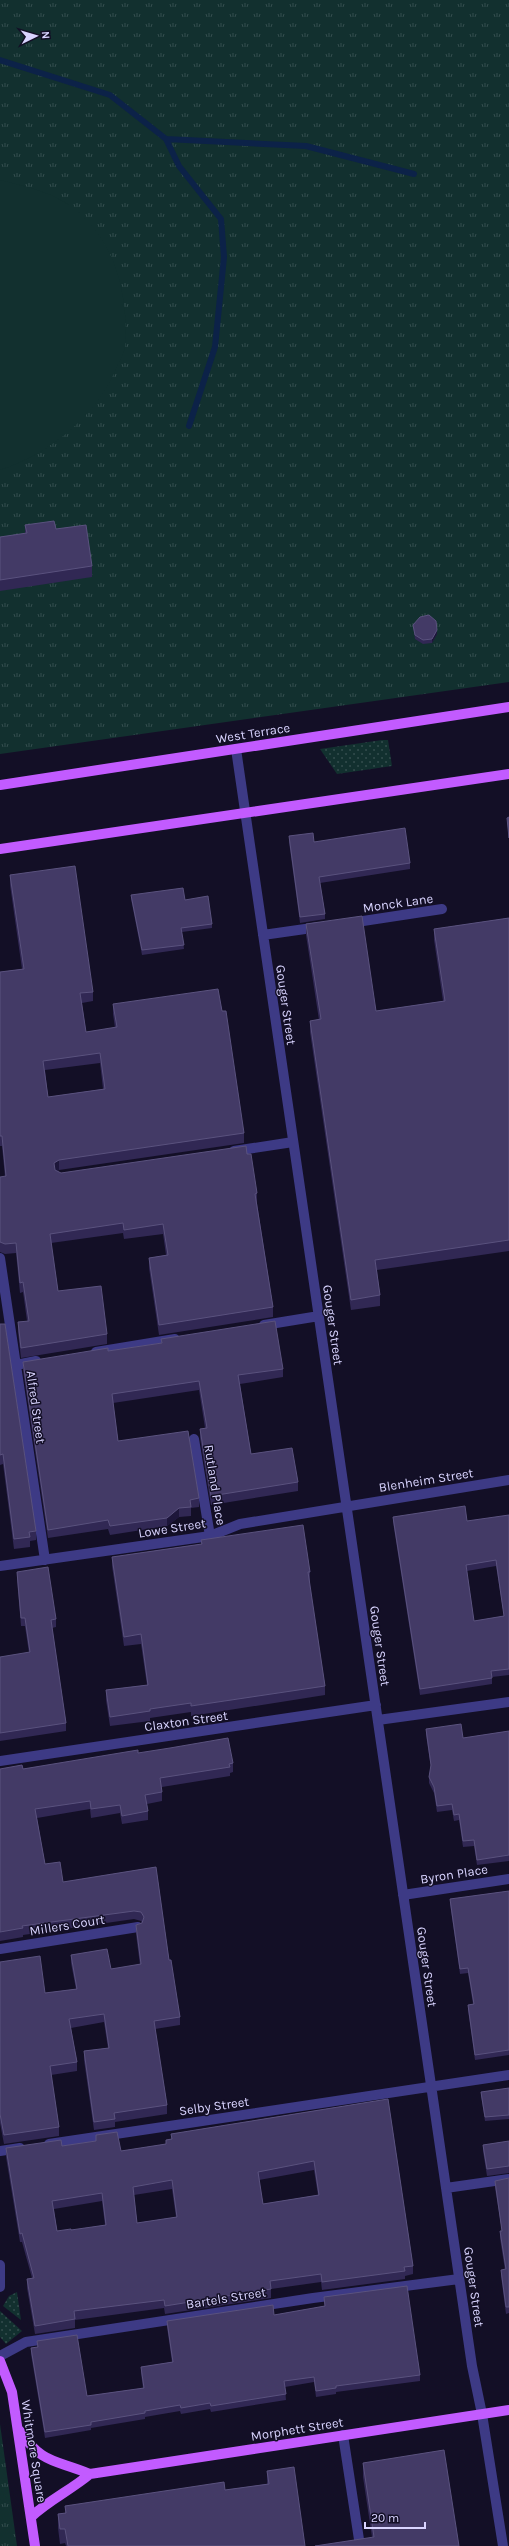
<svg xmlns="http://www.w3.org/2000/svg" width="509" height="2546" font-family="Karla,sans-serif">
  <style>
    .grass { fill: url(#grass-dots) }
    .park { fill: url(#park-tufts) }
    .pitch { fill: #12302f }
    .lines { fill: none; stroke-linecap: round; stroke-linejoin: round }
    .stream { stroke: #0c2248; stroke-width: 6 }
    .minor { stroke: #3d3a85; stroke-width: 10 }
    .major { stroke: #c25bff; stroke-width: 10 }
    .wall { fill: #312854; fill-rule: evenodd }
    .shaded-wall { fill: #1d163a }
    .building { fill: #433a66; stroke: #5a527e; fill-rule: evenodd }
    .labels { text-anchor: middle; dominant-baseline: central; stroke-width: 3; stroke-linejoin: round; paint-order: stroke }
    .street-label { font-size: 13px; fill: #d9d4ff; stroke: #130f26 }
  </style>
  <defs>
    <pattern id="grass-dots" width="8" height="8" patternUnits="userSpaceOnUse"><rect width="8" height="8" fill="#12302f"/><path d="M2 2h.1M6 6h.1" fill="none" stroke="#344d4e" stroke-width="1.8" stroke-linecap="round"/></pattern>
    <pattern id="park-tufts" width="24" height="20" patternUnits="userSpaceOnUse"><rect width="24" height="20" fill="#12302f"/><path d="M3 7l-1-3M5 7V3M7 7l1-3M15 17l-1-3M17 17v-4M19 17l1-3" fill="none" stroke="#344d4e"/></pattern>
  </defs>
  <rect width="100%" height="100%" fill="#130f26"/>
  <path class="grass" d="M382 740H388L392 766 337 774 320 749Z
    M17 2292 21 2320 3 2306 9 2296Z
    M0 2311 22 2331 6 2344 0 2337Z"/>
  <path class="park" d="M0 0H509V682L0 754Z
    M0 2424 17 2546H0Z"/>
  <path class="pitch" d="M0 180C24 186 53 192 73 208 99 228 114 255 121 287 125 306 127 327 125 347 124 353 121 359 118 364 99 414 50 454 0 470Z"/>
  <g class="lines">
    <path class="stream" d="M0 60 110 95 166 139 306 146 414 174
      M166 139 179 166 221 219 224 257 215 347 189 426"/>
    <path class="minor" d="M236 749 472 2366 482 2414 503 2546
      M350 923 442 909
      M263 935 319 927
      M234 1151 293 1142
      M0 1258 45 1560
      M264 1325 319 1316
      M96 1352 175 1339
      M16 1365 36 1361
      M194 1439 210 1536
      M0 1566 210 1536 240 1524 509 1480
      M378 1720 509 1702
      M0 1761 376 1705
      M403 1895 509 1879
      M0 1949 138 1927
      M49 2144 509 2075
      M0 2151 20 2148
      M446 2188 509 2179
      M0 2265V2287
      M0 2356 26 2342 313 2298 459 2279
      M343 2435 360 2546"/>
    <path class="major" d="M0 785 509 707
      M0 849 509 774
      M0 2361 12 2392 35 2546
      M19 2430C43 2465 54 2459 90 2474L509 2410
      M31 2517C49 2500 71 2490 90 2474"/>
  </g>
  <path class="wall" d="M25 525 56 529 92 566V577L0 591V537L25 534Z
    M413 625 437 634 432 643 423 644 415 639Z
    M289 836 410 863V869L320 883 325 914V919L300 923 289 842Z
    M10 875 93 992V1001L82 1003 86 1032 115 1028 113 1014V1004L222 1011 244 1133V1143L59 1170 57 1171 61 1173 247 1154 257 1193V1203L273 1307V1317L159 1335 149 1268V1258L166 1255 163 1234 124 1239 123 1233 51 1243 58 1291 107 1334V1344L21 1358 18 1332V1322L27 1321 23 1292 20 1293 16 1253 5 1254 0 1252V1177H5L2 1146H0V972L22 969 10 885ZM100 1063 103 1089 48 1097 45 1070Z
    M131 895 185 900 212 924V928L182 932 184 949 142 955 131 899Z
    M509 918V1251L377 1270 380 1295V1306L351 1310 310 1032V1021L319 1020 306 935V924L376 1011 443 1001 434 940V929Z
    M0 1324 36 1531V1540L30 1541V1547L14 1549 3 1464 0 1465Z
    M161 1339 283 1369V1377L240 1384 251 1454 298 1482V1491L211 1505 200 1438V1429L205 1428 199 1390 113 1403 118 1441 199 1498V1507L191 1508V1516L179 1517 167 1526 110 1535 108 1529 48 1538 23 1370V1362L108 1351 161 1343Z
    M509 1515V1675L492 1677V1684L420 1695 393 1522V1517L467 1521ZM496 1566 504 1616 474 1621 467 1571Z
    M201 1540 310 1572V1582H309L325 1686V1695L191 1716V1712L150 1718V1721L110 1726 106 1700V1690L147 1685 141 1644 124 1646 112 1566V1557L201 1544Z
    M17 1572 56 1619V1627L52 1628 66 1723V1731L0 1741V1657L29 1653 25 1626H21L17 1580Z
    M426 1729 463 1738 509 1731V1861L477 1865 474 1846 463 1847 459 1820 454 1821 452 1810 437 1812 434 1793 429 1783V1777L431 1768 426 1735Z
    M138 1753 233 1763V1772L230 1773V1776L162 1787V1801L147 1804 148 1811V1820L122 1824 120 1813 91 1818 90 1809 37 1818 45 1864 63 1882 156 1867 169 1960 180 2017V2025L155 2029 167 2105V2114L115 2122V2127L94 2130 84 2060V2051L108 2048 104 2022 71 2028 77 2062V2071L51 2075 59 2127V2136L4 2144 0 2123V1962L45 1993 76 1989 71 1963V1955L111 1969 140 1965 136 1934V1925L142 1923 141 1921 134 1919 23 1935V1937L0 1941V1769H23Z
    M509 1891V2055L475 2060 468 2010V2005L473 2004 468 1973 460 1974 450 1904V1899Z
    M509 2088V2119L485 2121 481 2096V2092Z
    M388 2099 413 2266V2274L405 2276V2279L322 2290 321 2282 271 2289V2298L165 2314 164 2308 75 2320V2328L35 2334 27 2288V2279L32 2278 22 2242H20L6 2157V2148L62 2146 96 2141V2135L121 2151 166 2144V2140L171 2139V2134ZM314 2170 318 2195 263 2204 259 2180ZM172 2189 176 2217 137 2223 134 2195ZM102 2201 105 2225 71 2230 57 2231 54 2209Z
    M509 2141V2173L487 2176 483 2151V2145Z
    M509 2178V2313L506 2314 501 2276V2270H505L500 2238V2231H502L495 2188V2181Z
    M324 2297 420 2375V2381L336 2392V2394L316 2397 314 2382 285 2387 286 2400 211 2412 210 2409 181 2414 180 2411 145 2417V2419L91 2428V2430L45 2438 31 2354V2348L37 2347V2341L87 2396 143 2388 141 2373V2367L172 2362 167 2327V2321L274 2315 325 2306Z
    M363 2463 459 2546 372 2537 363 2477Z
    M267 2471 305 2546H66L65 2543 60 2544 58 2528V2514L65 2513V2506L225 2490 267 2484Z"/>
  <path class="shaded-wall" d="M437 630V634L432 643V639Z
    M59 1160V1170L54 1173V1163Z
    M179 1508V1517L167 1526V1518Z"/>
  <path class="building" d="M54 521 56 529 86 525 92 566 0 580V537L27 533 25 525Z
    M429 615 436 621 437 630 432 639 423 640 415 635 413 625 420 617Z
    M509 817V838L507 818Z
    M405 828 410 863 319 877 325 914 300 917 289 836 313 833 314 842Z
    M75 866 93 992 80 993 86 1032 117 1027 113 1004 218 989 222 1011H226L244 1133 59 1160 54 1163 55 1170 61 1173 246 1146 247 1154H251L257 1193 255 1194 273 1307 159 1325 149 1258 168 1255 163 1224 124 1230 123 1223 50 1234 58 1291 101 1286 107 1334 21 1348 18 1322 29 1321 23 1282 20 1283 16 1243 5 1244 0 1242V1177L6 1176 2 1136H0V972L24 969 10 875ZM100 1053 105 1089 48 1097 43 1061Z
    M183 888 185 900 208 896 212 924 181 928 184 945 142 950 131 895Z
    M362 916 376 1011 445 1001 434 929 509 918V1240L375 1260 380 1295 351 1300 310 1021 321 1019 306 924Z
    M275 1321 283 1369 238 1375 251 1454 292 1448 298 1482 211 1496 200 1429 207 1428 199 1381 112 1394 118 1441 188 1431 199 1498 190 1500 191 1507 179 1508 167 1518 110 1526 108 1520 48 1530 23 1362 108 1348V1351L162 1343 161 1339Z
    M0 1324H5L36 1531 29 1532 30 1537 14 1539 3 1454 0 1455Z
    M465 1506 467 1521 509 1515V1669L491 1671 492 1678 420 1689 393 1517ZM496 1560 504 1616 474 1621 466 1565Z
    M303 1525 310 1572H308L325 1686 191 1706V1703L150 1709V1711L110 1717 106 1690 148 1685 141 1634 124 1637 112 1557 202 1544 201 1540Z
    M48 1567 56 1619 51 1620 66 1723 0 1733V1657L30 1652 25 1618H21L17 1572Z
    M461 1724 463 1738 509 1731V1855L477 1860 474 1840 463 1841 459 1814 454 1815 452 1804 437 1806 434 1787 429 1777 431 1765 426 1729Z
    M228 1738 233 1763 229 1764 230 1767 160 1778 162 1792 145 1795 148 1811 122 1816 120 1805 91 1809 90 1801 35 1809 45 1864 60 1862 63 1882 156 1867 169 1960H171L180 2017 154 2021 167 2105 114 2113 115 2119 94 2122 84 2051 109 2048 104 2014 69 2019 77 2062 50 2066 59 2127 4 2135 0 2114V1962L40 1956 45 1993 77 1989 71 1955 107 1949 111 1969 141 1964 136 1925 142 1923 144 1917 141 1912 134 1911 22 1926 23 1928 0 1932V1769L22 1765 23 1769 138 1750V1753L170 1748Z
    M509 1891V2050L475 2055 468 2005 474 2004 468 1968 460 1969 450 1899Z
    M509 2088V2115L485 2117 481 2092Z
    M388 2099 413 2266 404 2267 405 2271 322 2282 321 2274 270 2281 271 2289 165 2306 164 2300 74 2311 75 2319 35 2326 27 2279 34 2278 22 2233 20 2234 6 2148 61 2140 62 2146 96 2141V2135L117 2132 121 2151 166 2144V2140L172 2139 171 2134ZM314 2161 319 2195 263 2204 258 2172ZM172 2180 177 2217 137 2223 133 2187ZM102 2193 106 2225 71 2230V2229L57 2231 52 2201Z
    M509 2141V2166L487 2169 483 2145Z
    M509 2178V2307H506L501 2270 506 2269 500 2231H502L495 2181Z
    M407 2286 420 2375 336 2386V2388L316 2391 314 2377 284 2381 286 2394 211 2406 210 2403 181 2408 180 2405 145 2411V2413L91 2422V2425L45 2432 31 2348 38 2347 37 2341 77 2335 87 2396 144 2388 141 2367 173 2362 167 2321 273 2305 274 2315 325 2306 324 2297Z
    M444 2450 459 2546H315L374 2537 363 2463Z
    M294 2467 305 2546H68L65 2529H60L58 2514 66 2513 65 2506 224 2482 225 2490 269 2484 267 2471Z"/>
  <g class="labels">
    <g class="street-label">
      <text transform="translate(253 733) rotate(-9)">West Terrace</text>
      <text transform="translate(398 903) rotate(-8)">Monck Lane</text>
      <text transform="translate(286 1005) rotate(82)">Gouger Street</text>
      <text transform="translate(333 1325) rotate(82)">Gouger Street</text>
      <text transform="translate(36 1407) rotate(82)">Alfred Street</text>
      <text transform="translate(426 1480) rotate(-9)">Blenheim Street</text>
      <text transform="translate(215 1485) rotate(81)">Rutland Place</text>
      <text transform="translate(172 1528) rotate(-9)">Lowe Street</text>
      <text transform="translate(380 1646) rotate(82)">Gouger Street</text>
      <text transform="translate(186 1721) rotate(-8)">Claxton Street</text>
      <text transform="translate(454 1874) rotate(-9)">Byron Place</text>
      <text transform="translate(67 1925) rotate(-9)">Millers Court</text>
      <text transform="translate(427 1967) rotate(82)">Gouger Street</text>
      <text transform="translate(214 2106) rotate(-8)">Selby Street</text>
      <text transform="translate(474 2287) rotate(82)">Gouger Street</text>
      <text transform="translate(226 2298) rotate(-9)">Bartels Street</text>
      <text transform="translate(297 2429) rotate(-9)">Morphett Street</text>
      <text transform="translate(34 2451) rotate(81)">Whitmore Square</text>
    </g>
  </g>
  <g transform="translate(36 36) rotate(85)" stroke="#130f26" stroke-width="3" paint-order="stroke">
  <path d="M0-3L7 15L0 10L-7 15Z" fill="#d9d4ff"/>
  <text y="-6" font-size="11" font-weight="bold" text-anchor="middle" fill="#d9d4ff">N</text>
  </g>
  <path d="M365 2522v6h60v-6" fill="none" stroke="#d9d4ff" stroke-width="2"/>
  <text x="371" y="2522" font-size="12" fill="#d9d4ff" stroke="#130f26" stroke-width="3" paint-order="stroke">20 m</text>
</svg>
